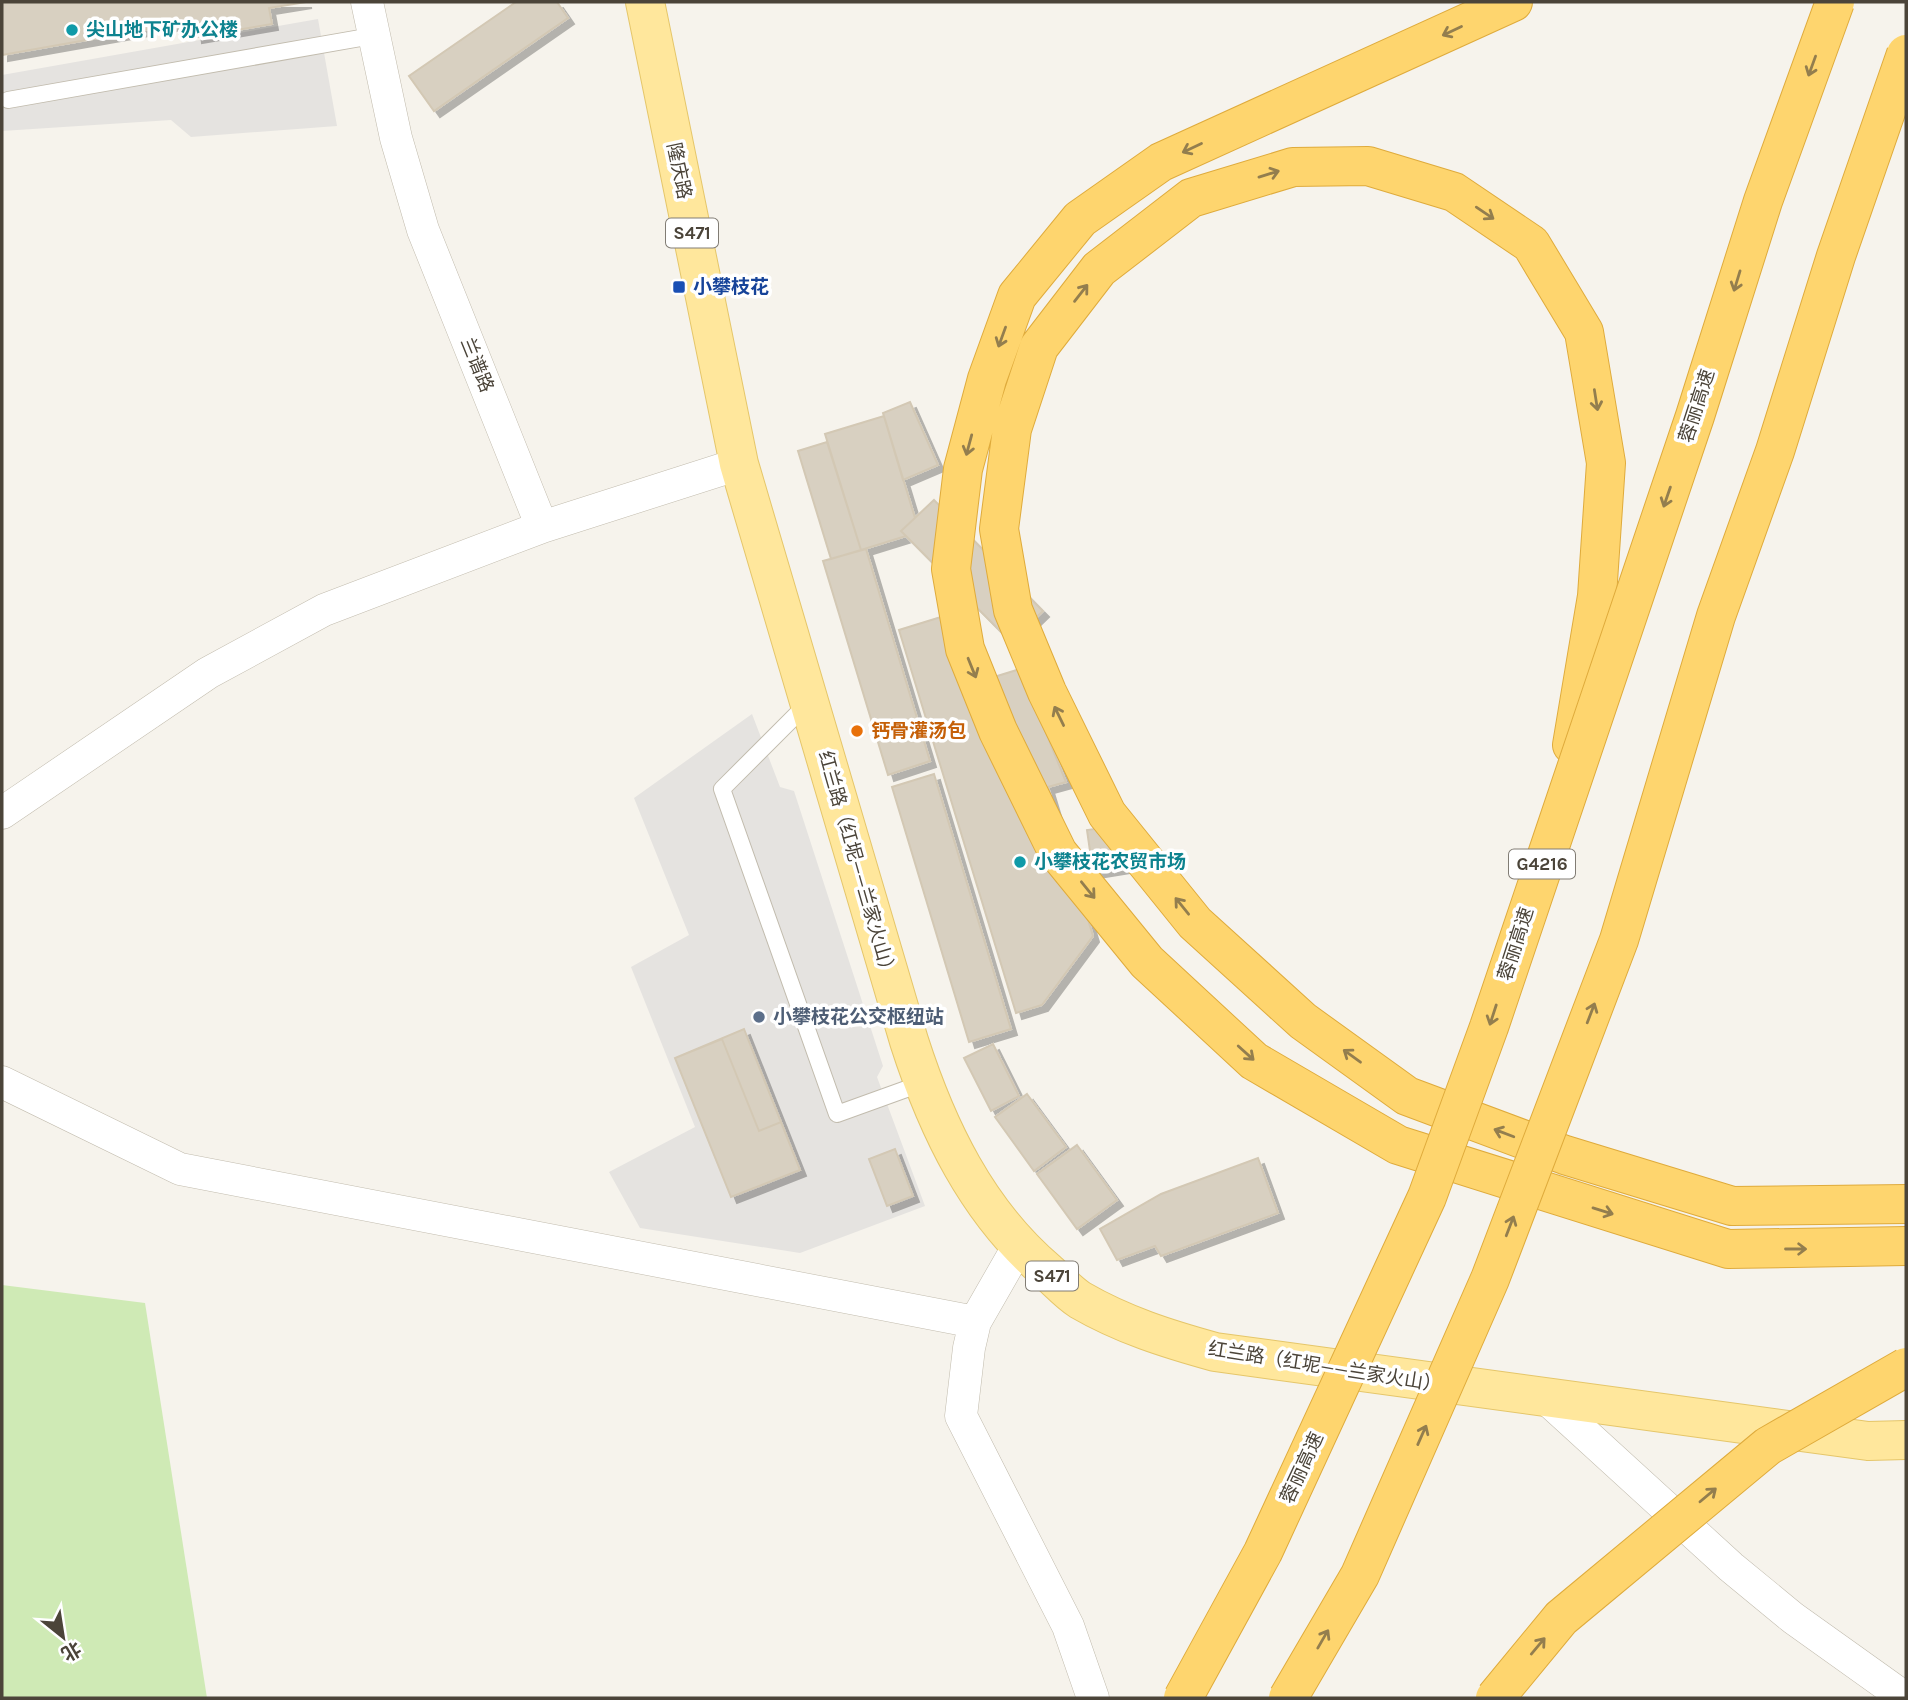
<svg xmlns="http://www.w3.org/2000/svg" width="1908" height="1700" font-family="Karla,'Noto Sans SC',sans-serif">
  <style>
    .green { fill: #cfeab5 }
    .parking { fill: #e5e3e0 }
    .building { fill: #d8d0c1; stroke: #d3c8b4; stroke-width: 2; filter: url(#shadow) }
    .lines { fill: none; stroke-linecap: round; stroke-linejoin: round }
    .service-casing { stroke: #c2bcae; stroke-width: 18 }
    .minor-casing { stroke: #c2bcae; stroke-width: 33 }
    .primary-casing { stroke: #e5c66a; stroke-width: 40 }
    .motorway-casing { stroke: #dfab3c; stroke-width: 40 }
    .service { stroke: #fff; stroke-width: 16 }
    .minor { stroke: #fff; stroke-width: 32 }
    .primary { stroke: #ffe79c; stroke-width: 38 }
    .motorway { stroke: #fed56e; stroke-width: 38 }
    .motorway-bridge-casing { stroke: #dfab3c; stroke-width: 40; stroke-linecap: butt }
    .motorway-bridge { stroke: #fed56e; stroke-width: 38 }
    .oneway { stroke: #937e4e }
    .culture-dot { fill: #0f9aa8; stroke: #fff; stroke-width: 2.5 }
    .transit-dot { fill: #1a4fb4; stroke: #fff; stroke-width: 2.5 }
    .food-dot { fill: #e8710a; stroke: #fff; stroke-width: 2.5 }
    .service-dot { fill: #5c6f8a; stroke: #fff; stroke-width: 2.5 }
    .labels { text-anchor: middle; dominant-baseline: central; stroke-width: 7; stroke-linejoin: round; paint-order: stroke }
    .shield { fill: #fff; stroke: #817c74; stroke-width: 2 }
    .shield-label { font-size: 18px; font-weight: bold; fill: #4b4439 }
    .culture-label { font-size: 19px; font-weight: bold; fill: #0d838f; stroke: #fff; text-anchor: start }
    .street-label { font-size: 19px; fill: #4b4439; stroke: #fff }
    .transit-label { font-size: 19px; font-weight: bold; fill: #164399; stroke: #fff; text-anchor: start }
    .food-label { font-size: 19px; font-weight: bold; fill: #c56008; stroke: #fff; text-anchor: start }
    .service-label { font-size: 19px; font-weight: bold; fill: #4e5e75; stroke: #fff; text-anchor: start }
  </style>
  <defs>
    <filter id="shadow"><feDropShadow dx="6" dy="6" stdDeviation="0" flood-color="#0004"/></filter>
  </defs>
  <rect width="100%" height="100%" fill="#f6f3ec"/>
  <path class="green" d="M2 1285 145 1303 207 1698H2Z"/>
  <path class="parking" d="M318 19 337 126 191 137 171 120 2 131V75Z
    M752 714 780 787 794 791 883 1066 877 1077 925 1206 800 1253 640 1228 609 1172 695 1127 631 967 689 935 634 798Z"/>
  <path class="building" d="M2 2H306L269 8 272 24 196 37 194 21 2 55Z
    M516 2H557L568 18 434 111 409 76Z
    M910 402 938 465 903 480 883 413Z
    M884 416 915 518 901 531 906 536 861 550 825 434Z
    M827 442 861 550 831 559 798 451Z
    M934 500 1043 611 1011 642 901 531Z
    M866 549 930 761 888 775 823 561Z
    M954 613 994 677 1020 669 1066 782 1048 787 1093 936 1042 1005 1016 1013 899 630Z
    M934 774 1011 1029 969 1042 892 787Z
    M1132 824 1137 865 1093 872 1087 830Z
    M744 1029 800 1170 731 1197 675 1058Z
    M722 1039 759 1131 781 1122 800 1170 731 1197 675 1058Z
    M993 1044 1019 1096 991 1111 964 1058Z
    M1027 1094 1066 1147 1034 1171 995 1117Z
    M1077 1145 1117 1200 1077 1229 1037 1174Z
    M895 1149 913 1196 887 1206 869 1159Z
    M1258 1158 1278 1213 1161 1256 1155 1246 1117 1260 1100 1229 1161 1194Z"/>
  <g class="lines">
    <g class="service-casing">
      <path id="service" d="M8 100 372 36
        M808 703 722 789 837 1114 923 1083"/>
    </g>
    <g class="minor-casing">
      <path id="minor" d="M367 2 396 138 423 230 542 527 739 464
        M2 813 208 673 324 610 542 527
        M2 1082 180 1169 975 1322
        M1018 1247 975 1322 969 1348 961 1416 1068 1626 1093 1698
        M1547 1399 1731 1567 1793 1618 1905 1698"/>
    </g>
    <g class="primary-casing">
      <path id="primary" d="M645 2 739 464 909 1041C937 1128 977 1212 1048 1272 1058 1281 1069 1293 1080 1300 1123 1325 1168 1339 1215 1352L1868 1441 1906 1440"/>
    </g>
    <g class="motorway-casing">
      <path id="motorway" d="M1513 2 1161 162 1080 219 1017 296 987 379 963 469 951 569 965 649 998 731 1058 853 1147 962 1254 1061 1398 1145 1728 1249 1906 1246
        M1572 745 1597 596 1606 463 1584 332 1531 244 1454 192 1368 166 1293 167 1191 198 1099 269 1039 347 1012 429 999 529 1013 610 1047 692 1107 814 1195 923 1303 1021 1407 1096 1565 1155 1732 1206 1906 1204"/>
    </g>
    <use href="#service" class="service"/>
    <use href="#minor" class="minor"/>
    <use href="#primary" class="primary"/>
    <use href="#motorway" class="motorway"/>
    <g class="motorway-bridge-casing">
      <path id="motorway-bridge" d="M1183 1698 1263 1552 1427 1197 1489 1027 1695 416 1763 201 1835 2
        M1288 1698 1360 1575 1490 1279 1619 940 1716 616 1775 451 1836 256 1906 54
        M1495 1698 1561 1618 1768 1446 1906 1367"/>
    </g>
    <use href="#motorway-bridge" class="motorway-bridge"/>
  </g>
  <defs><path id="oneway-shaft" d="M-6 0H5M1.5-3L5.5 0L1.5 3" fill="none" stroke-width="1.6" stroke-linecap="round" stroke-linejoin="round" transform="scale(1.75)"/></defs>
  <g class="oneway">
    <use href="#oneway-shaft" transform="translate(1452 31) rotate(155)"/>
    <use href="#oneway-shaft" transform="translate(1812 66) rotate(110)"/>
    <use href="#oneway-shaft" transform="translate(1192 148) rotate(155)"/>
    <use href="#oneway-shaft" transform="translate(1269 174) rotate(-17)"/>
    <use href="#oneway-shaft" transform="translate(1485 213) rotate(34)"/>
    <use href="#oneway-shaft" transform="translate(1737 281) rotate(107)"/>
    <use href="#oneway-shaft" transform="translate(1081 293) rotate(-52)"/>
    <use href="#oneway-shaft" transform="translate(1002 337) rotate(110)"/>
    <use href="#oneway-shaft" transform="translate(1596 400) rotate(81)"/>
    <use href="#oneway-shaft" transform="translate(969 445) rotate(105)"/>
    <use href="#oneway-shaft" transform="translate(1667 497) rotate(109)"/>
    <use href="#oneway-shaft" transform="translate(972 668) rotate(68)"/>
    <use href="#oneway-shaft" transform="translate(1059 716) rotate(-116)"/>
    <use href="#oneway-shaft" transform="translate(1088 890) rotate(51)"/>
    <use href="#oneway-shaft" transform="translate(1182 906) rotate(-129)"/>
    <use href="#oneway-shaft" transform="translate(1591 1013) rotate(-69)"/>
    <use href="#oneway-shaft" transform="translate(1493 1015) rotate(108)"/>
    <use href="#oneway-shaft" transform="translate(1246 1053) rotate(42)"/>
    <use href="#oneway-shaft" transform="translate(1352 1056) rotate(-144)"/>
    <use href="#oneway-shaft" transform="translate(1504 1133) rotate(-159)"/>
    <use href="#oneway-shaft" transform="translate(1603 1211) rotate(17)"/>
    <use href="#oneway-shaft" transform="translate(1510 1226) rotate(-69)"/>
    <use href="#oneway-shaft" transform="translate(1796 1249)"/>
    <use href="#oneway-shaft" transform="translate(1422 1435) rotate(-66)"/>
    <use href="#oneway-shaft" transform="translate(1708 1495) rotate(-40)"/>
    <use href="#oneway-shaft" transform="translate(1323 1639) rotate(-60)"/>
    <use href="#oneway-shaft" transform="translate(1538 1646) rotate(-50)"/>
  </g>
  <g class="culture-dot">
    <circle cx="72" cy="30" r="7"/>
    <circle cx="1020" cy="862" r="7"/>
  </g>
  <rect class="transit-dot" x="672" y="280" width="14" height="14" rx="3.5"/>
  <circle class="food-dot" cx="857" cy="731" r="7"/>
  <circle class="service-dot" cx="759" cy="1017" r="7"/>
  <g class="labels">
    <g class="shield">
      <rect x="666" y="218.5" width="52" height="29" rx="5"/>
      <rect x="1509" y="849.5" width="66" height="29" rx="5"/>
      <rect x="1026" y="1261.5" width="52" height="29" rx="5"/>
    </g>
    <g class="shield-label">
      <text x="692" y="233">S471</text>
      <text x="1542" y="864">G4216</text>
      <text x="1052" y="1276">S471</text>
    </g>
    <g class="culture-label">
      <text x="86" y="30">尖山地下矿办公楼</text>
      <text x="1034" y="862">小攀枝花农贸市场</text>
    </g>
    <g class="street-label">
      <text transform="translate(679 171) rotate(78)">隆庆路</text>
      <text transform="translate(477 365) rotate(68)">兰谱路</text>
      <text transform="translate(1697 406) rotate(-72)">蓉丽高速</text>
      <text transform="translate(857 865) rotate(74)">红兰路（红坭——兰家火山）</text>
      <text transform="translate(1516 944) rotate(-72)">蓉丽高速</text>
      <text transform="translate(1325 1367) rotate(9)">红兰路（红坭——兰家火山）</text>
      <text transform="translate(1302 1468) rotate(-65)">蓉丽高速</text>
    </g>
    <g class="transit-label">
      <text x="693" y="287">小攀枝花</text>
    </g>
    <g class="food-label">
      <text x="871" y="731">钙骨灌汤包</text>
    </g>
    <g class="service-label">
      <text x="773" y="1017">小攀枝花公交枢纽站</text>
    </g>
  </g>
  <rect width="1908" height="1700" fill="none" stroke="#4b4439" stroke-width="7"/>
  <g transform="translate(63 1637) rotate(150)" stroke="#ffffff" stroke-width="5" paint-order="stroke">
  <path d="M0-5L12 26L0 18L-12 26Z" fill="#4b4439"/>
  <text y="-10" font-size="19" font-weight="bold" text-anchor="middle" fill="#4b4439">北</text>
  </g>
</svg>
